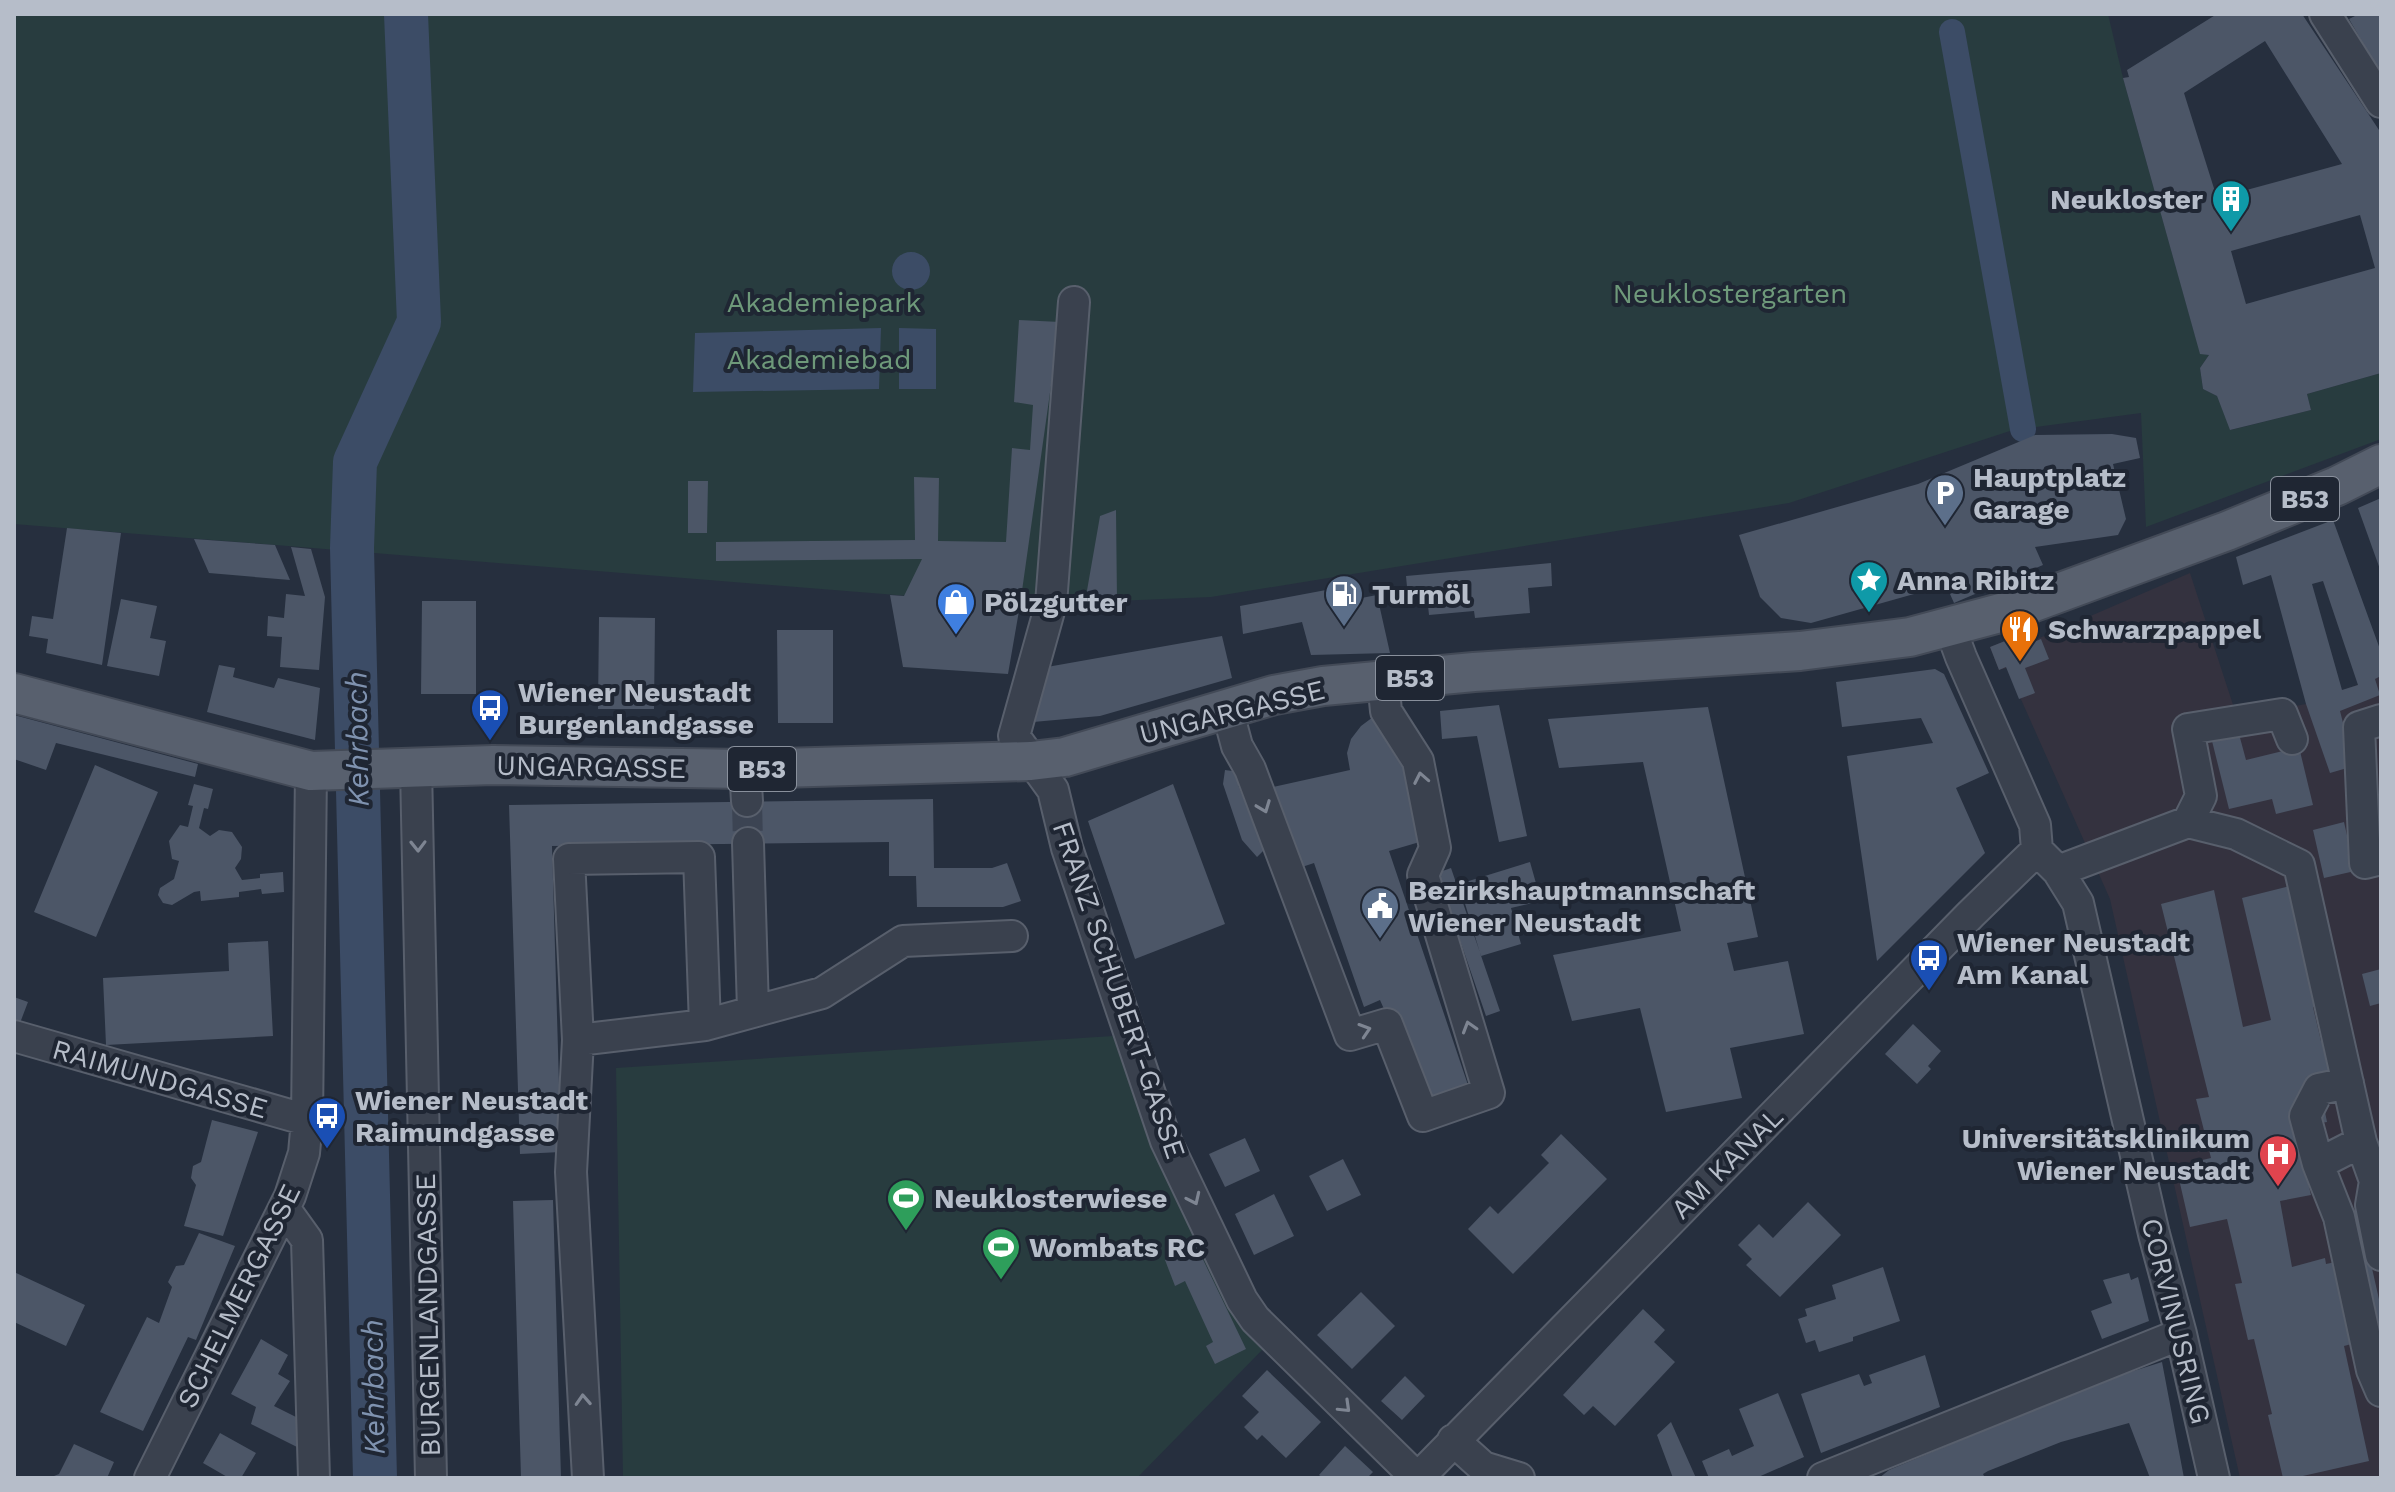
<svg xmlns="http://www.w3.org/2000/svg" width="2395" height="1492" font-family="'Work Sans',sans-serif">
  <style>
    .medical { fill: #34323f }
    .green { fill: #283c3f }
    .water { fill: #3c4c66 }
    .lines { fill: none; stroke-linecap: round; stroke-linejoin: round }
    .canal { stroke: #3c4c66; stroke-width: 26 }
    .river { stroke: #3c4c66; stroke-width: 44 }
    .building { fill: #4c5667; fill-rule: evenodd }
    .minor-tunnel { stroke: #3c4453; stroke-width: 30; stroke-dasharray: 30 15; stroke-linecap: butt }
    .minor-casing { stroke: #585f6c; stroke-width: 34 }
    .major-casing { stroke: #434a57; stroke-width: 42 }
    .minor { stroke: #3a414e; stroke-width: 30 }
    .major { stroke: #58606e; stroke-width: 38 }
    .oneway { stroke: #7e8592 }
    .labels { text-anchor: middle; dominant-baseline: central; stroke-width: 8; stroke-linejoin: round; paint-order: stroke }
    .shield { fill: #1f2633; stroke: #89909c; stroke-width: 2 }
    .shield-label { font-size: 26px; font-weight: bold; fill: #b6bdc9 }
    .poi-label { font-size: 28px; font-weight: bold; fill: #b6bdc9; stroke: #1f2633; text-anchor: start }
    .park-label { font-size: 28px; fill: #6e997a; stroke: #1f2633 }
    .street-label { font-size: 28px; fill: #b6bdc9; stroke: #1f2633 }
    .water-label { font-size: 30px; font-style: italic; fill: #7f92af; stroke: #1f2633 }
  </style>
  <rect width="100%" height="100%" fill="#262f3e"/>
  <path class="medical" d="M2190 573 2237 717 2306 704 2381 676V1478H2240L2110 899 2007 668 1999 670 1990 647 2015 637 2019 647Z"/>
  <path class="green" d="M14 14H2108L2123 78 2200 353 2209 355 2200 368 2203 389 2217 396 2231 430 2311 410 2307 394 2381 373V439L2146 527 2141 413 2013 430 1789 503 1211 597 1020 605 14 524Z
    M1113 1036 1150 1144 1237 1319 1264 1348 1137 1478H623L616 1068Z"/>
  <path class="water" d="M892 271a19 19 0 1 1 38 0a19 19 0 1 1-38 0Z
    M881 328 879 389 693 392 695 333Z
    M899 328 936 329V389H899Z"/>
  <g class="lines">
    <path class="canal" d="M1952 32 2023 429"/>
    <path class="river" d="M375 1478 352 548 355 462 419 322 406 14"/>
  </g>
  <path class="building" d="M2217 14H2302L2381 133V373L2307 394 2311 410 2230 430 2217 396 2203 389 2200 368 2209 355 2200 354 2123 78 2129 77 2127 70ZM2265 41 2342 164 2217 198 2184 93ZM2360 215 2375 268 2246 304 2231 251Z
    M2359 14H2381V74L2349 19Z
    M1019 320 1060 322 1020 605 1008 674 903 667 890 595 904 596 922 559 716 561V542L915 540 914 477 939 478 938 541 1006 542 1012 448 1030 450 1033 405 1014 402Z
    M2112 434 2136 438 2140 458 2113 464 2126 519 2118 535 2035 547 2043 565 1954 603 1946 585 1811 623 1781 618 1760 597 1739 535 1918 484 2035 435Z
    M688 481H708L707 533H688Z
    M2381 498V572L2358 508Z
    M1116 510 1117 601 1085 602 1100 516Z
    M2333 520 2381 652V676L2375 679 2380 695 2340 711 2354 766 2330 773 2306 704 2271 575 2243 585 2236 557ZM2323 581 2358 685 2342 690 2312 584Z
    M67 528 121 533 102 665 46 653 48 639 29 636 32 616 53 619Z
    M194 539 275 545 290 580 209 573Z
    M291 547 311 549 325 597 319 670 280 667 282 637 267 636 268 616 284 618 286 594 305 596Z
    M1551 563 1552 586 1528 588 1530 613 1475 618 1474 611 1429 615 1427 596 1408 598 1406 576Z
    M1326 590 1330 604 1377 595 1390 653 1311 655 1302 622 1243 634 1240 606Z
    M121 599 157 606 150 638 166 641 159 676 107 666Z
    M422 601H476V694H421Z
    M599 617 655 618 654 709H598Z
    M777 630H833V723H778Z
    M1222 636 1232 678 1100 716 1033 722 1047 667Z
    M2015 637 2019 648 2041 639 2049 659 2025 668 2035 693 2019 699 2006 667 1999 670 1990 647Z
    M219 665 235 668 233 677 274 688 278 678 320 688 315 740 207 712Z
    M1935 669 1944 674 1989 773 1956 788 1985 853 1877 961 1847 756 1933 743 1921 718 1842 727 1836 682Z
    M1499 705 1527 836 1499 842 1477 736 1442 739 1440 711Z
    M1708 707 1758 937 1727 943 1734 971 1788 961 1804 1034 1730 1048 1742 1098 1666 1112 1640 1008 1572 1021 1553 955 1681 931 1643 762 1559 768 1548 719Z
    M14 715 198 764 195 777 56 743 46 770 14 759Z
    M1373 717 1407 765 1423 841 1389 851 1468 1085 1424 1100 1380 1000 1364 1007 1314 863 1296 869 1279 822 1273 787 1350 770 1347 753 1351 739 1361 726Z
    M2239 734 2246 760 2299 747 2313 805 2276 814 2272 799 2229 809 2212 741Z
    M95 765 158 792 96 937 34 912Z
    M1225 770 1240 772 1238 785 1258 834 1269 845 1257 857 1242 840 1223 784Z
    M194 784 213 789 208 809 204 808 199 828 210 836 219 830 232 832 242 847 241 859 235 868 242 880 260 878V874L283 872 284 892 262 894 261 889 239 892V897L201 901 200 891 194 892 172 905 163 903 158 895 160 888 174 879 179 861 172 859 169 841 180 825 188 827 193 806 188 805Z
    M1173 784 1225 924 1135 959 1088 821Z
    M933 799 934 868H992L1007 863 1021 901 1003 907H917L916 876H889V842L552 846 561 1152 520 1154 509 805Z
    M2344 822 2355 871 2324 878 2313 830Z
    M1530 862 1541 901 1511 908 1521 944 1481 956 1459 884Z
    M1451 868 1500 1011 1486 1016 1437 873Z
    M2294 885 2318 1006 2313 1007 2321 1041 2326 1039 2339 1100 2330 1102 2325 1112 2327 1122 2295 1127 2311 1195 2280 1201 2292 1267 2325 1258 2326 1264 2369 1255 2381 1308V1336L2344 1346 2369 1461 2294 1478H2283L2268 1415 2272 1414 2254 1339 2248 1340 2235 1284 2242 1283 2227 1219 2190 1227 2176 1166 2211 1158 2196 1099 2209 1097 2161 904 2214 890 2243 1027 2271 1020 2242 898Z
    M268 941 273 1036 106 1045 103 978 229 971 228 943Z
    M2381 969V1003L2370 1006 2362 974Z
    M14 997 28 1002 20 1023 14 1021Z
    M1913 1024 1941 1051 1928 1066 1931 1069 1917 1084 1885 1054Z
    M212 1120 258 1132 223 1236 184 1226 196 1185 191 1178 193 1166 201 1162Z
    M1561 1134 1607 1179 1513 1274 1468 1229 1490 1206 1498 1214 1549 1163 1541 1155Z
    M1245 1138 1260 1171 1225 1187 1209 1154Z
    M1343 1159 1361 1195 1327 1211 1309 1176Z
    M1274 1194 1294 1236 1254 1255 1235 1214Z
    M553 1200 561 1478H521L513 1201Z
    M1808 1202 1841 1235 1780 1297 1746 1265 1752 1259 1738 1245 1759 1224 1773 1238Z
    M199 1233 235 1246 196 1340 188 1337 143 1431 100 1412 147 1317 159 1323 172 1287 168 1282 176 1266 184 1265Z
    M1197 1247 1246 1349 1215 1364 1206 1346 1213 1342 1185 1281 1175 1286 1165 1260Z
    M1883 1267 1900 1321 1853 1337V1341L1819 1352 1815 1340 1806 1343 1798 1319 1807 1316 1805 1309 1836 1299 1832 1285Z
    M14 1272 85 1305 66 1346 14 1322Z
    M2129 1273 2131 1280 2138 1277 2149 1321 2102 1339 2091 1311 2112 1303 2103 1280Z
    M1361 1292 1395 1326 1352 1369 1317 1335Z
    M1643 1309 1665 1330 1654 1342 1675 1362 1615 1426 1593 1406 1584 1415 1563 1395Z
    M261 1339 288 1355 278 1374 290 1381 274 1406 298 1418 297 1447 251 1424 256 1407 231 1394Z
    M1925 1355 1940 1407 1821 1453 1801 1394 1859 1374 1864 1386 1872 1383 1869 1375Z
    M2162 1362 2184 1478H2150L2129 1423 2061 1442 1988 1471 1983 1474 1985 1478H1879L1889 1470 2102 1381Z
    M1267 1370 1321 1422 1286 1458 1262 1435 1257 1440 1244 1427 1259 1412 1242 1396Z
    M1405 1376 1425 1396 1402 1420 1381 1401Z
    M1778 1393 1804 1457 1756 1478H1709L1702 1461 1729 1449 1732 1456 1754 1446 1739 1409Z
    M1671 1422 1696 1478H1673L1657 1435Z
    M220 1433 256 1453 241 1478H229L203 1463Z
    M74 1444 114 1462 107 1478H49L59 1474Z
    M1345 1446 1373 1472 1367 1478H1323L1319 1475Z"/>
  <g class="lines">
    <path class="minor-tunnel" d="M747 801 748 843"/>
    <g class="minor-casing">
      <path id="minor" d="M2325 14 2381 102
        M1074 302 1051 604 1014 736 1053 790 1067 848 1166 1141 1242 1300 1255 1319 1417 1478
        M1950 627 1961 657 2035 825 2037 850 2058 871 2078 903 2154 1234 2181 1334 2214 1478
        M1227 709 1237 746 1250 769 1350 1035 1387 1024 1423 1116 1489 1093 1423 875 1435 848 1418 761 1386 711 1383 680
        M2381 720 2359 727 2365 863 2381 859
        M416 768 431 1478
        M745 769 747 801
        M2188 822 2201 796 2188 729 2282 714 2292 739
        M748 843 753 1010
        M2058 871 2188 822 2236 834 2299 865 2361 1142 2318 1164 2339 1217 2372 1370 2381 1391
        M14 1036 307 1120
        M578 1040 705 1025 822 993 903 941 1012 936
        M2361 1142 2375 1181 2371 1205 2381 1255
        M2318 1164 2305 1116 2319 1089 2348 1083
        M284 1208 307 1240 314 1478
        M1453 1440 1483 1467 1519 1478
        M150 1478 290 1196 304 1153 307 1120 311 771
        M588 1478 571 1172 578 1040 569 859 699 857 705 1025
        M1418 1478 1971 914 2037 850
        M1823 1478 2181 1334"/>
    </g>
    <g class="major-casing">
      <path id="major" d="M14 693 311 771 493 765 745 769 1031 761 1065 757 1274 695 1323 686 1474 672 1800 651 1910 637 2015 609 2227 531 2337 486 2381 464"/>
    </g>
    <use href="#minor" class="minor"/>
    <use href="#major" class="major"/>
  </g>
  <defs><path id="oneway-chevron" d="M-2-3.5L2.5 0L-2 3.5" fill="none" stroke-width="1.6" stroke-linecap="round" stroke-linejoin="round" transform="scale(2)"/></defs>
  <g class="oneway">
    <use href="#oneway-chevron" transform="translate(1421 778) rotate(-101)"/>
    <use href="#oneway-chevron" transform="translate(1264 807) rotate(69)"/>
    <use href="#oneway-chevron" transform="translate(418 846) rotate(89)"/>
    <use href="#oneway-chevron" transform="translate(1469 1027) rotate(-107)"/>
    <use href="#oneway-chevron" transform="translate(1365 1030) rotate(-18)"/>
    <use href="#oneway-chevron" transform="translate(1194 1199) rotate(65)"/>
    <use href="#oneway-chevron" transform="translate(583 1400) rotate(-93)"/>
    <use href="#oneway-chevron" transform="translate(1345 1407) rotate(44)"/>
  </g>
  <defs>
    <g id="building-pin" transform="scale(2)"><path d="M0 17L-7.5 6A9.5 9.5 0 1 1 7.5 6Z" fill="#0f9aa8" stroke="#1f2633"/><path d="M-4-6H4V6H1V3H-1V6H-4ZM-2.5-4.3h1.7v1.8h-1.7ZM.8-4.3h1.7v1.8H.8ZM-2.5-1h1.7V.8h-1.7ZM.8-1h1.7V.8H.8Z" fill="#fff"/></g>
    <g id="parking-pin" transform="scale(2)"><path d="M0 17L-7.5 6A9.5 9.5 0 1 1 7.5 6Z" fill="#5c6f8a" stroke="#1f2633"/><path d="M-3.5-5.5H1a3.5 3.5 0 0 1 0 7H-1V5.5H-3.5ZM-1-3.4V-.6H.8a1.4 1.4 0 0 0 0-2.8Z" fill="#fff"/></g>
    <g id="sight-pin" transform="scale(2)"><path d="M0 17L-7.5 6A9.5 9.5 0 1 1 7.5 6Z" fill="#0f9aa8" stroke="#1f2633"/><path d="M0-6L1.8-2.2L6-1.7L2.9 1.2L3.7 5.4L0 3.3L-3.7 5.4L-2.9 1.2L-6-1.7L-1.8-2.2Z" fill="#fff"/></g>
    <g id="fuel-pin" transform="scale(2)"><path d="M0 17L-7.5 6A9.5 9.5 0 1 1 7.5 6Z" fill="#5c6f8a" stroke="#1f2633"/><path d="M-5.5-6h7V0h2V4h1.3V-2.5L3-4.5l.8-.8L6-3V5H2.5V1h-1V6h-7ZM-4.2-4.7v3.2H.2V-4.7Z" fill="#fff"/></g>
    <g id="shop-pin" transform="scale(2)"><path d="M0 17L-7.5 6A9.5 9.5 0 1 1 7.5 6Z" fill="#3f7fe0" stroke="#1f2633"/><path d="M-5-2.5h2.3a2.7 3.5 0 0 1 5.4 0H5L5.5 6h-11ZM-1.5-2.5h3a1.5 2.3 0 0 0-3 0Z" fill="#fff"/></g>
    <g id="restaurant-pin" transform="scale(2)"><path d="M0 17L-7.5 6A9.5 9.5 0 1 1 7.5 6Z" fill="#e8710a" stroke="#1f2633"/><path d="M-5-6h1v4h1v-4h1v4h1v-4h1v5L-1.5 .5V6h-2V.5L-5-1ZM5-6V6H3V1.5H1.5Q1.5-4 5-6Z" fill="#fff"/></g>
    <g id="bus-pin" transform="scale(2)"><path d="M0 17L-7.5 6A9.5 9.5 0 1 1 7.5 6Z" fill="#1a4fb4" stroke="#1f2633"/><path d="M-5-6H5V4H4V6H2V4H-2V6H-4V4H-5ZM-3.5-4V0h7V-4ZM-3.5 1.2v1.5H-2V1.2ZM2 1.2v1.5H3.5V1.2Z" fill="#fff"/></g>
    <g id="civic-pin" transform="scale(2)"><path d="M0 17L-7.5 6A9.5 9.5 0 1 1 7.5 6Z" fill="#5c6f8a" stroke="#1f2633"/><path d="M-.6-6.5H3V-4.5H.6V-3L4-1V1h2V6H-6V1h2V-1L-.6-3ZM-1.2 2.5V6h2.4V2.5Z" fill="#fff"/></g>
    <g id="hospital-pin" transform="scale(2)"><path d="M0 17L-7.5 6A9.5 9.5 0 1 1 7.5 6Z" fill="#e0444e" stroke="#1f2633"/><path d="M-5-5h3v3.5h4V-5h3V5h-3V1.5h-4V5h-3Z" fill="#fff"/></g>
    <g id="stadium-pin" transform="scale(2)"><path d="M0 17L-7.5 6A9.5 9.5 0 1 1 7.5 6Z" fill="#2e9e5b" stroke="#1f2633"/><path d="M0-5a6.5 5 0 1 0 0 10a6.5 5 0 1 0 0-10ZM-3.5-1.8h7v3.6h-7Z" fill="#fff"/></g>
  </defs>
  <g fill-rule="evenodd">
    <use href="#building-pin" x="2231" y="199"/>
    <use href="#parking-pin" x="1945" y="493"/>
    <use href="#sight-pin" x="1869" y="580"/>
    <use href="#fuel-pin" x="1344" y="594"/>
    <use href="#shop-pin" x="956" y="602"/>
    <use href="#restaurant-pin" x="2020" y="629"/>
    <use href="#bus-pin" x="490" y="708"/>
    <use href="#civic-pin" x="1380" y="906"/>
    <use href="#bus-pin" x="1929" y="958"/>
    <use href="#bus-pin" x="327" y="1116"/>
    <use href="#hospital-pin" x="2278" y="1154"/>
    <use href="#stadium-pin" x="906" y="1198"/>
    <use href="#stadium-pin" x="1001" y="1247"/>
  </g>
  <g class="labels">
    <g class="shield">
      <rect x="2271" y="477" width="68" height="44" rx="6"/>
      <rect x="1376" y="656" width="68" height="44" rx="6"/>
      <rect x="728" y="747" width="68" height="44" rx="6"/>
    </g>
    <g class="shield-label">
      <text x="2305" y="499">B53</text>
      <text x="1410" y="678">B53</text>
      <text x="762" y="769">B53</text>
    </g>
    <g class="poi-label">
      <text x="2203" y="199" text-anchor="end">Neukloster</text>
      <text x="1973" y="477">Hauptplatz<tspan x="1973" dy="32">Garage</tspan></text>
      <text x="1897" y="580">Anna Ribitz</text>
      <text x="1372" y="594">Turmöl</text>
      <text x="984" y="602">Pölzgutter</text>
      <text x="2048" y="629">Schwarzpappel</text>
      <text x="518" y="692">Wiener Neustadt<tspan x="518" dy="32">Burgenlandgasse</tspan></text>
      <text x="1408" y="890">Bezirkshauptmannschaft<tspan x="1408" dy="32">Wiener Neustadt</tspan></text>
      <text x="1957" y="942">Wiener Neustadt<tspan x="1957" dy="32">Am Kanal</tspan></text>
      <text x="355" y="1100">Wiener Neustadt<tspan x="355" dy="32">Raimundgasse</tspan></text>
      <text x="2250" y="1138" text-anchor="end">Universitätsklinikum<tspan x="2250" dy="32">Wiener Neustadt</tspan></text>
      <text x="934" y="1198">Neuklosterwiese</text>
      <text x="1029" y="1247">Wombats RC</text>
    </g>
    <g class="park-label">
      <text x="1730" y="293">Neuklostergarten</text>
      <text x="824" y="302">Akademiepark</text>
      <text x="819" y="359">Akademiebad</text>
    </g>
    <g class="street-label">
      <text transform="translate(1232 712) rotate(-14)">UNGARGASSE</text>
      <text transform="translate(591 767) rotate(1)">UNGARGASSE</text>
      <text transform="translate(1119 990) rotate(71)">FRANZ SCHUBERT-GASSE</text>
      <text transform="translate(160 1079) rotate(16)">RAIMUNDGASSE</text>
      <text transform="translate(1727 1163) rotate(-45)">AM KANAL</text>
      <text transform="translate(239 1296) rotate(-64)">SCHELMERGASSE</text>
      <text transform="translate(428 1315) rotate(-91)">BURGENLANDGASSE</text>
      <text transform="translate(2176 1321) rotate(76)">CORVINUSRING</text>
    </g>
    <g class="water-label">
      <text transform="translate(357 739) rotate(-91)">Kehrbach</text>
      <text transform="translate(373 1387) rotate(-91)">Kehrbach</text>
    </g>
  </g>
  <rect width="2395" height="1492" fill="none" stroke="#b6bdc9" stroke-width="32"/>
</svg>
